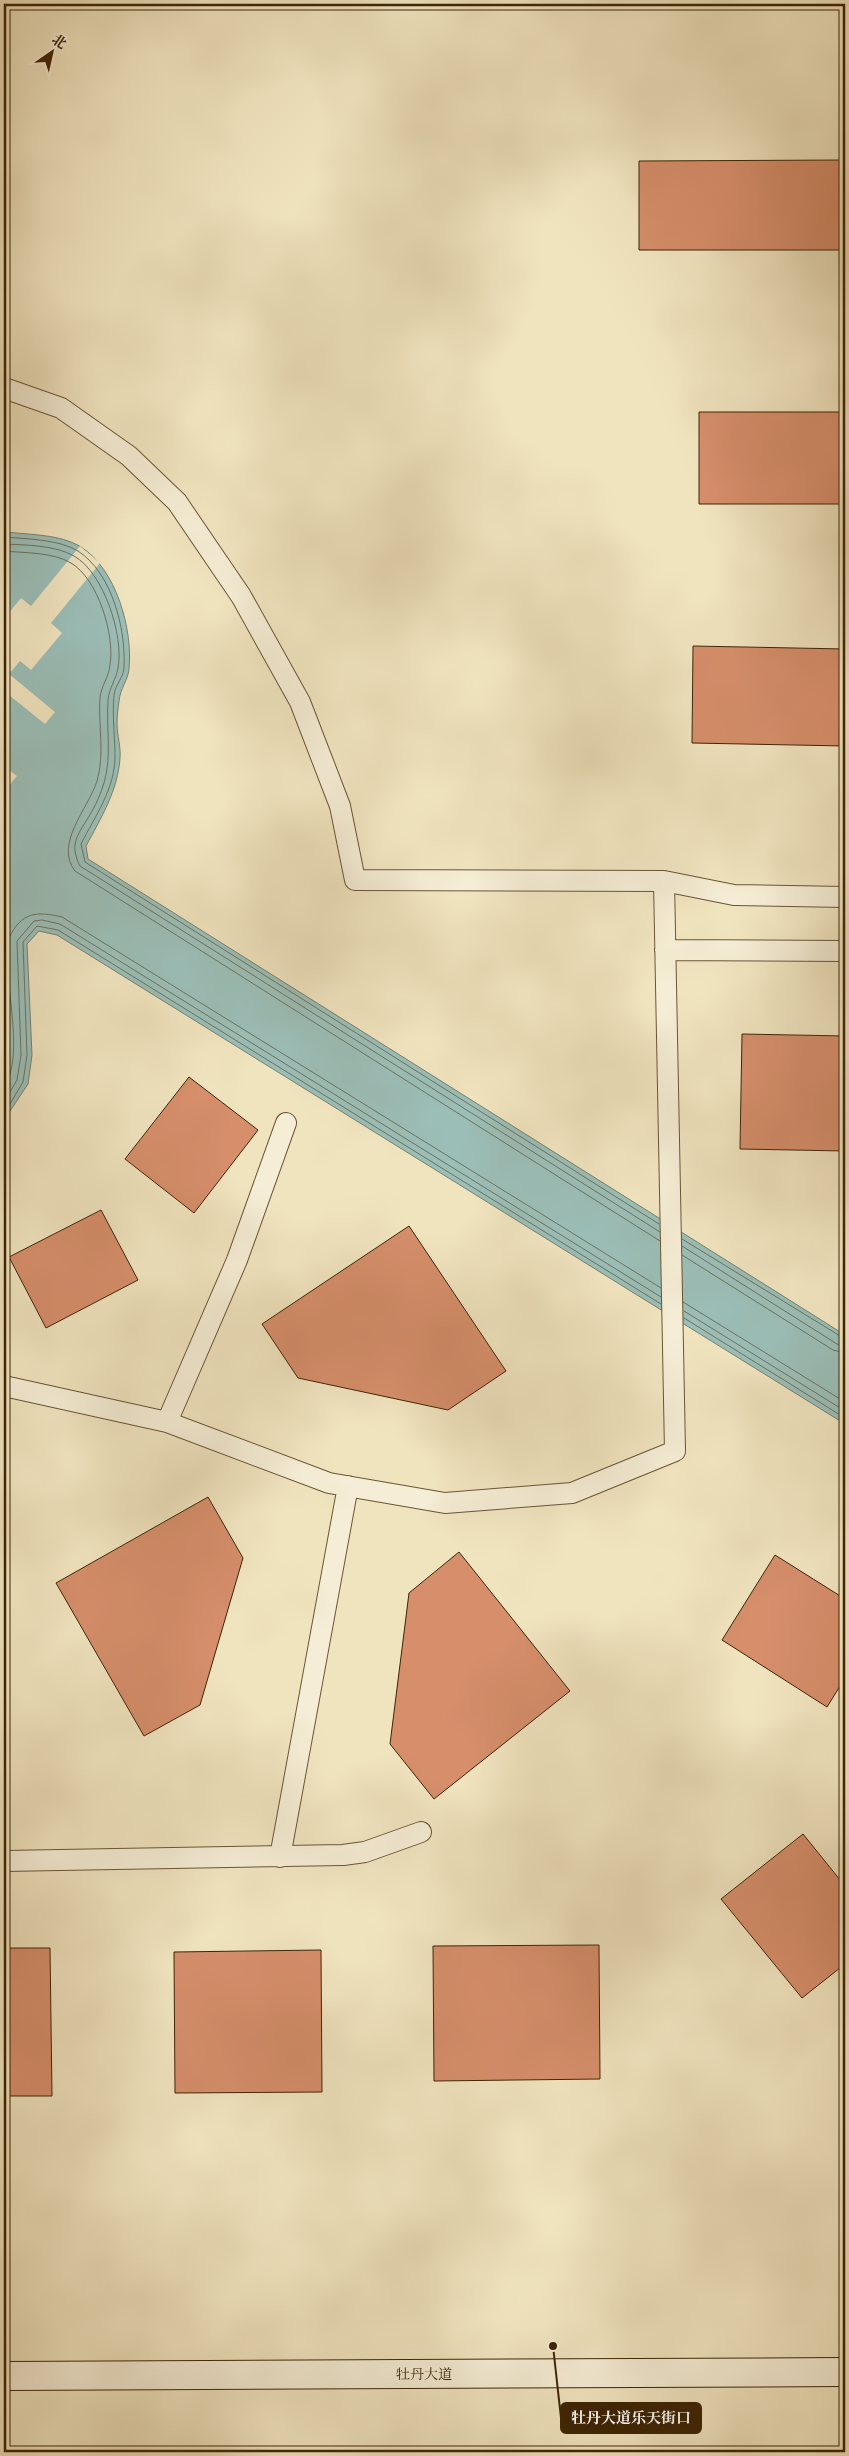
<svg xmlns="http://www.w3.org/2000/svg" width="849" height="2456" font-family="'Libre Caslon Text','Noto Serif SC',serif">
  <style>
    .water { fill: #9bbeb7; stroke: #758170 }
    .pier { fill: #f0e4bf }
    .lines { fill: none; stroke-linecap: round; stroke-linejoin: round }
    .shore { stroke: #6c725e; stroke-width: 1 }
    .building { fill: #d68e6b; stroke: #3d2505 }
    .service-casing { stroke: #6a5534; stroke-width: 22 }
    .secondary-casing { stroke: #3d2505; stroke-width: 30 }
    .service { stroke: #f5edd5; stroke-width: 20 }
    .secondary { stroke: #f5edd5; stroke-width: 28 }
    .labels { text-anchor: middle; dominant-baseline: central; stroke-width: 4; stroke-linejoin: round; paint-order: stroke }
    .street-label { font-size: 14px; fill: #3d2505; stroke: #f5edd5 }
    .leader { fill: none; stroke: #3d2505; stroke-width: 2 }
    .callout-dot { fill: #3d2505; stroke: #f5edd5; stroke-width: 2 }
    .callout { fill: #3d2505; stroke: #3d2505; stroke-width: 2 }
    .callout-label { font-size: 15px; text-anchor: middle; font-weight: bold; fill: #fff }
  </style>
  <rect width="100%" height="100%" fill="#f0e4bf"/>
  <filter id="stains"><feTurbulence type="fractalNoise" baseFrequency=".004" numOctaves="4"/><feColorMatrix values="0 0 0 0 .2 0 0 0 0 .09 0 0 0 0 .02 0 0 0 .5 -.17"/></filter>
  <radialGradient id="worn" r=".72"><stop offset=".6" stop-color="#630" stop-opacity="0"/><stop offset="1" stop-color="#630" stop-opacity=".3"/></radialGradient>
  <path class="water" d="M7 532C30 535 60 534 81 547 116 569 133 629 129 669 128 680 120 689 119 701 118 708 117 716 117 724 117 735 121 747 120 758 118 790 101 818 86 846L88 859 845 1335V1424L57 935 39 931 27 944 32 1055 28 1084 4 1120V533Z"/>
  <path class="pier" d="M80 546 100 563 51 623 62 633 31 670 20 661 9 674 55 712 45 724 4 691V619L21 598 31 606Z
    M4 766 17 776 6 789 4 787Z"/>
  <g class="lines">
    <path class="shore" d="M4 537C26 539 58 539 78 551 112 573 126 629 124 667 124 677 115 685 114 695 112 716 115 736 115 756 115 789 95 816 81 844L85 862 659 1224
      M4 544C25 545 55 545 74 556 104 573 124 636 118 668 116 680 109 688 108 700 106 728 112 756 104 783 101 792 97 803 92 811 87 821 76 834 75 845 74 851 77 861 80 866L660 1232
      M4 551C24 553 53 552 71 563 98 579 115 635 110 665 109 677 101 686 100 698 98 725 105 754 97 781 88 809 54 844 75 871L660 1241
      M4 1088C27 1051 1 980 9 938 21 912 37 911 62 917L661 1288
      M4 1102 17 1080 21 1055 17 941 34 921 42 920 60 924 661 1297
      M4 1114 23 1082 27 1055 23 942 37 926 58 930 661 1304
      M682 1239 845 1339
      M682 1246 837 1344 845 1346
      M682 1255 833 1350 845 1353
      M683 1302 845 1402
      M684 1311 845 1411
      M684 1318 845 1418"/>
  </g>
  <path class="building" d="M845 160V250H639V161Z
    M699 412H845V504H699Z
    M693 646 845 649V746L692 743Z
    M742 1034 845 1036V1151L740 1149Z
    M189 1077 258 1130 194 1213 125 1159Z
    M101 1210 138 1280 46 1328 9 1257Z
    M409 1226 506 1371 448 1410 298 1378 262 1324Z
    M208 1497 243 1558 200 1705 144 1736 56 1583Z
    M459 1552 570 1691 434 1799 390 1744 409 1593Z
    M775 1555 845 1599V1678L827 1707 722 1640Z
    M803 1834 845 1886V1964L802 1998 721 1899Z
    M599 1945 600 2079 434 2081 433 1946Z
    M4 1948H50L52 2096H4Z
    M321 1950 322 2092 175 2093 174 1952Z"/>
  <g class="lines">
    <g class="service-casing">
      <path id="service" d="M4 388 61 408 129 456 177 502 241 596 300 702 340 806 355 880 664 881 675 1451 572 1493 445 1503 329 1483 167 1422
        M664 881 734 895 845 897
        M665 950 845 951
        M4 1386 167 1422 237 1260 286 1123
        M280 1857 348 1486
        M4 1861 343 1855 365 1852 421 1832"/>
    </g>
    <g class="secondary-casing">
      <path id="secondary" d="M4 2376 845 2372"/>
    </g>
    <use href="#service" class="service"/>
    <use href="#secondary" class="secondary"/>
  </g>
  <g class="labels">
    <g class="street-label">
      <text x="424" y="2374">牡丹大道</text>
    </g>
  </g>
  <path class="leader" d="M553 2346L561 2418"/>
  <circle class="callout-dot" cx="553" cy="2346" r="5"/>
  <rect class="callout" x="561" y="2403" width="140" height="30" rx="5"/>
  <g class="callout-label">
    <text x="631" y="2423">牡丹大道乐天街口</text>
  </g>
  <rect width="849" height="2456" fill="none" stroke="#f0e4bf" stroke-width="20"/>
  <rect x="5" y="5" width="839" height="2446" fill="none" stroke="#3d2505" stroke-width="2.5"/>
  <rect x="10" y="10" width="829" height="2436" fill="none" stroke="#3d2505"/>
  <g transform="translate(52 52) rotate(34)" stroke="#f5edd5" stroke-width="4" paint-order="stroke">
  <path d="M0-4L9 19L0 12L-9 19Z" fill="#3d2505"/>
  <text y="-8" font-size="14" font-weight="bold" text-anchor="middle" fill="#3d2505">北</text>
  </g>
  <rect width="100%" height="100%" filter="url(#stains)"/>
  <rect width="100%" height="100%" fill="url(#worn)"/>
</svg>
